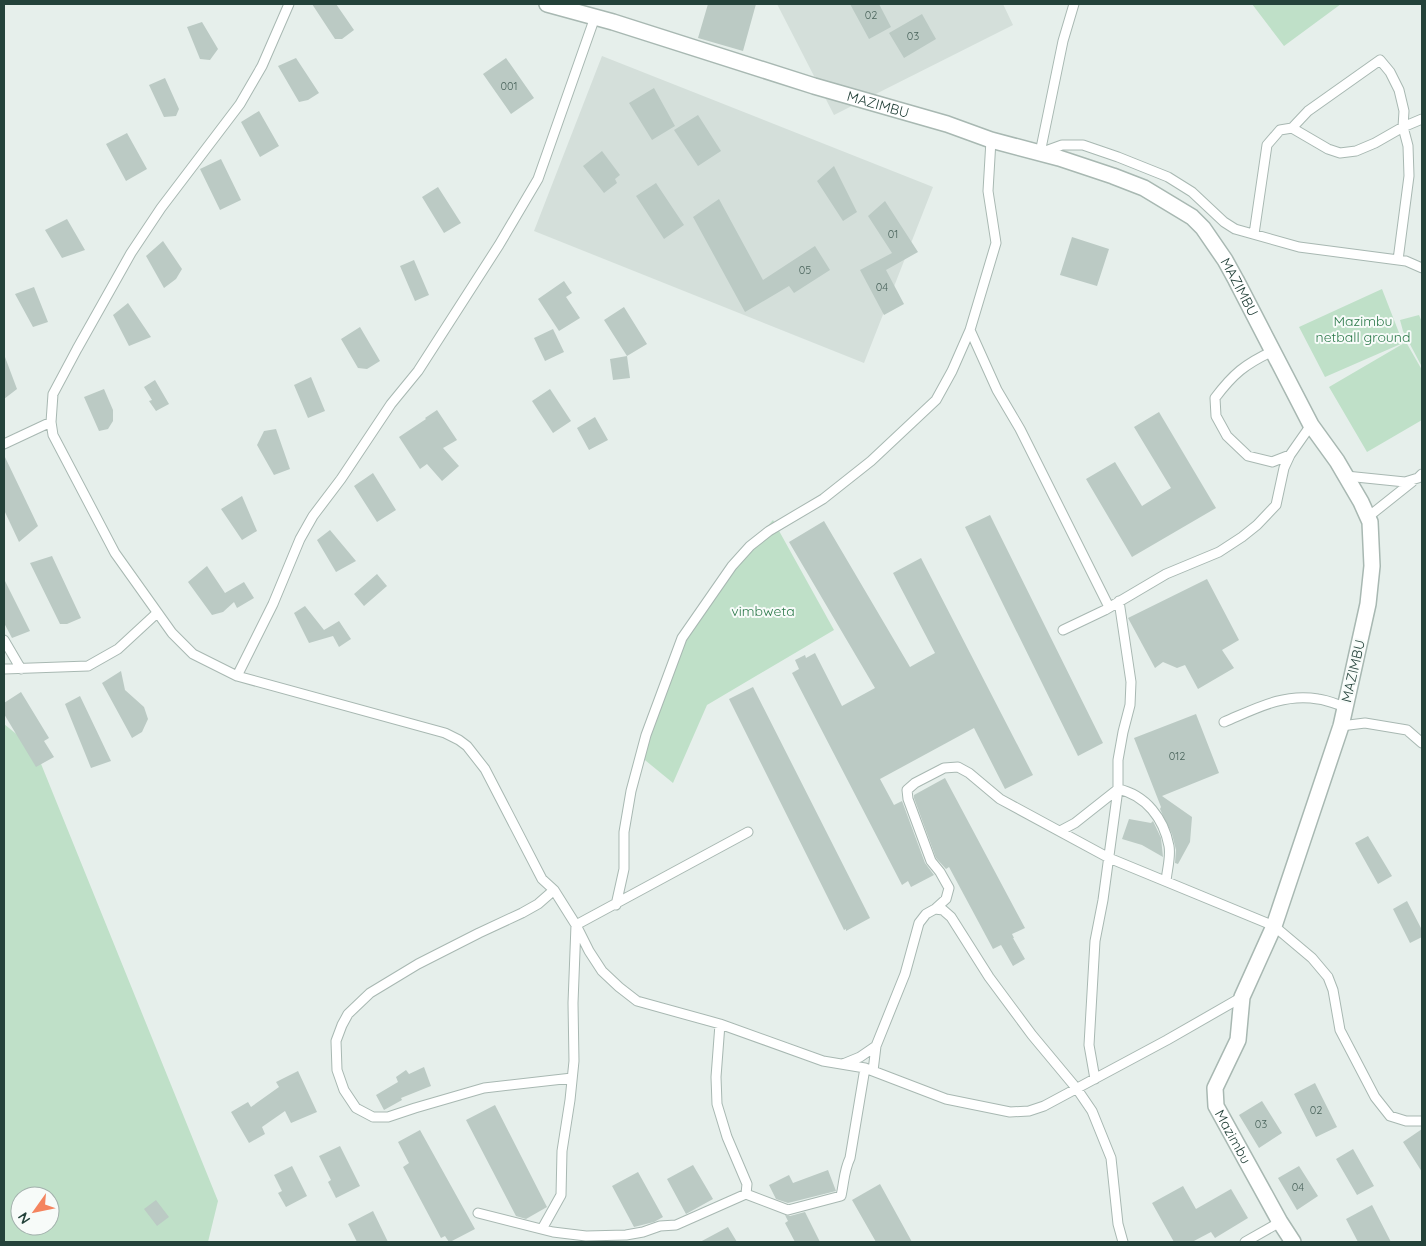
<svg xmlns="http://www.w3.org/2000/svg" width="1426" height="1246" font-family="Quicksand,sans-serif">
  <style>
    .built { fill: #d4dfda }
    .green { fill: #bfe0c8; fill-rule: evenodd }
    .building { fill: #bbcac4 }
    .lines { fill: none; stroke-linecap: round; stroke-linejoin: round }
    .service-casing { stroke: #a8b8b2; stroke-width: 11 }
    .minor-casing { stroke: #a8b8b2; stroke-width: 18 }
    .service { stroke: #fff; stroke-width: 9 }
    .minor { stroke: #fff; stroke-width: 15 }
    .labels { text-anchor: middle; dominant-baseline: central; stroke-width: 4; stroke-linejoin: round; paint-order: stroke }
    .number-label { font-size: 11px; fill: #4a645c }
    .street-label { font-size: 14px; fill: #24423a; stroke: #f7fbf9 }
    .park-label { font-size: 14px; fill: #2d7a4b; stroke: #f7fbf9 }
  </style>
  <rect width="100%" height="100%" fill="#e6efeb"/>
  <path class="built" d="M777 4H1003L1013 25 834 115Z
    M602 56 933 187 864 363 534 231Z"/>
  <path class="green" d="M1252 4H1341L1284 46Z
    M1382 289 1403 343 1325 377 1299 327Z
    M1419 315 1422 322V367L1403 331 1400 320Z
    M1406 342 1422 370V420L1367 452 1329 387Z
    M773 520 834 630 707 705 673 783 640 756 686 633 727 573Z
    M4 724 35 749 218 1201 208 1242H4ZM20 1196H50V1226H20Z"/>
  <path class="building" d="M312 4H336L354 30 342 39H335Z
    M708 4H756L743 51 698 38Z
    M850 4H879L891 27 869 39Z
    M922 14 936 39 904 58 889 33Z
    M202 22 218 49 210 60 200 59 187 27Z
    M296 58 319 93 308 100 299 102 278 66Z
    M506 58 534 98 511 114 483 74Z
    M165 78 179 109 176 116 164 117 149 85Z
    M654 88 675 126 652 140 629 103Z
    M259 111 279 146 260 157 241 122Z
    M698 115 721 151 698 166 674 130Z
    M127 133 147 169 126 181 106 144Z
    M602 151 620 175 615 179 617 183 604 193 583 166Z
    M221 159 241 200 220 210 200 169Z
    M834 166 857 212 843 221 817 181Z
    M656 183 684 225 664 239 636 196Z
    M438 187 461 223 444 233 422 197Z
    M719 199 763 280 815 246 830 270 794 293 789 286 745 312 693 217Z
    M885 201 918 252 886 270 904 304 884 315 860 270 892 253 868 216Z
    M67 219 85 250 62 258 45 230Z
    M1072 237 1109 249 1097 286 1060 275Z
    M163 241 182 269 176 279 164 288 146 256Z
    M414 260 429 295 415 301 400 266Z
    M564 281 572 293 566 297 580 318 559 331 538 299Z
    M34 287 48 322 33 327 15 294Z
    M128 303 151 337 129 346 113 315Z
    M624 307 647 344 627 356 604 320Z
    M360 327 380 361 367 369 358 368 341 339Z
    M553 329 564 352 545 361 534 338Z
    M627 356 630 378 613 380 610 359Z
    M5 357 17 389 4 399V358Z
    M311 377 325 411 308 418 294 385Z
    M155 380 169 404 156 411 149 401 152 400 144 387Z
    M104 389 113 410V421L108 429 99 431 84 397Z
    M550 389 571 421 553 433 532 401Z
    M437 410 457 440 443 448 459 466 442 481 427 464 420 469 399 437 426 419 425 418Z
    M1159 412 1216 508 1132 557 1086 479 1115 462 1142 506 1171 488 1134 427Z
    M595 417 608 440 589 450 577 428Z
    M276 429 290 469 274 475 257 445 264 431Z
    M4 455 38 526 19 542 4 510Z
    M373 473 396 510 377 522 354 486Z
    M242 496 257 531 242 540 221 509Z
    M990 515 1103 743 1078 756 965 527Z
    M824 521 910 667 935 653 893 573 921 558 1033 775 1005 789 974 728 880 779 894 805 902 801 925 863 934 875 911 887 908 881 902 885 792 673 799 669 795 660 805 655 806 658 815 653 842 706 875 688 789 542Z
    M330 530 356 561 336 572 317 540Z
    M52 556 81 618 67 624H60L30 563Z
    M207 566 225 593 244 582 254 598 237 608 234 602 223 612 212 615 188 582Z
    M377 574 387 586 364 606 354 594Z
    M4 579 30 631 12 638 4 623Z
    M1207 579 1239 640 1222 650 1234 668 1198 689 1185 665 1177 668 1163 662 1155 668 1128 618Z
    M305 606 324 630 339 621 351 639 339 647 333 636 309 643 294 613Z
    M121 671 125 690 144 707 148 719 142 732 132 738 102 683Z
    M753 687 870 918 846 931V929L844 930 729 699Z
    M21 692 49 738 44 741 54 757 36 767 4 714V703Z
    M80 696 111 761 91 768 65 704Z
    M1196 714 1219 773 1162 796 1192 817 1190 842 1178 864 1175 863 1176 850 1172 834 1160 809 1161 807 1134 738Z
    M945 778 1025 928 1012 934 1014 938H1013L1025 959 1013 966 1001 945 993 949 949 867 946 869 936 858 914 798V795Z
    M1129 819 1151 823 1153 821 1161 838 1163 857 1142 845 1122 839Z
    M1368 836 1392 876 1378 884 1355 843Z
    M1407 901 1422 930V937L1410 943 1393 909Z
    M424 1067 431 1086 401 1098 402 1100 384 1110 376 1095 398 1082 396 1077 406 1070 409 1074Z
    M298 1071 317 1112 291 1123 285 1111 262 1127 265 1134 249 1143 231 1112 248 1102 251 1107 279 1087 276 1082Z
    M1315 1083 1337 1127 1316 1137 1294 1094Z
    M1262 1101 1282 1133 1259 1148 1239 1115Z
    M495 1105 547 1207 526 1219 516 1216 466 1120Z
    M1422 1129V1172L1403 1142Z
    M420 1130 475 1229 450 1242H449L445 1236 441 1238 403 1167 409 1163 398 1142Z
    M340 1146 360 1186 336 1198 328 1182 331 1180 319 1156Z
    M1353 1149 1374 1186 1357 1195 1336 1159Z
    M693 1165 713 1199 686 1214 667 1179Z
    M292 1166 307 1196 286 1207 278 1193 282 1191 274 1175Z
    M1299 1166 1318 1196 1297 1210 1278 1178Z
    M828 1170 836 1191 788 1203 776 1199 769 1185 789 1175 793 1183Z
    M638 1172 663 1217 654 1222 634 1227 612 1186Z
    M880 1184 912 1242H876L852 1200Z
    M1183 1186 1196 1209 1231 1189 1248 1218 1215 1238 1211 1232 1192 1242H1174L1152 1203Z
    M156 1200 169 1217 157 1226 144 1209Z
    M1372 1205 1391 1242H1358L1346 1219Z
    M373 1211 388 1242H357L348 1224Z
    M805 1212 820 1242H795L785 1223 788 1221 785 1215 790 1216Z
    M728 1227 737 1242H700Z"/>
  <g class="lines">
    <g class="service-casing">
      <path id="service" d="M289 4 262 66 240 104 161 208 131 253 77 349 53 394 51 422 53 435 115 553 172 633 193 654 237 676 445 733 459 740 467 746 485 769 542 879 554 890 576 925 589 951 602 971 619 987 637 1001 720 1024 823 1061 865 1068 946 1099 1010 1112 1029 1111 1044 1106 1167 1040 1242 997
        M1292 128 1308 111 1380 60 1390 72 1399 90 1404 111 1403 127 1408 146 1409 176 1398 260
        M1040 153 1062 145H1083L1118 157 1168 177 1192 192 1224 222 1235 229 1299 247 1406 261 1422 268
        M1040 153 1063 41 1074 4
        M1254 234 1267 145 1280 130 1292 128 1328 149 1340 153 1356 151 1375 143 1403 127 1422 119
        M970 330 997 390 1020 429 1109 607
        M1273 351C1245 364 1233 374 1215 398L1216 416 1227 436 1248 456 1272 462 1290 455
        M4 444 51 422
        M1346 476 1405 482 1418 478 1422 474
        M1368 517 1412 482
        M1063 630 1105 610 1166 574 1219 552 1242 537 1257 525 1276 505 1284 468 1290 455 1311 425
        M4 640 21 669
        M4 669 88 666 118 649 157 613
        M237 676 273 604 300 539 313 516 341 479 391 404 418 371 499 245 538 179 595 17
        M1224 722C1255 709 1283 693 1318 699 1327 700 1336 704 1345 707
        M1341 726 1365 723 1407 730 1422 743
        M1060 831 1075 823 1118 789C1146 795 1164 819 1169 846 1171 857 1167 870 1166 881
        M554 890 538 904 522 913 479 933 418 964 370 993 348 1014 342 1025 336 1041 337 1070 344 1090 356 1108 373 1117H388L415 1108 484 1088 572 1078
        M616 905 624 869V832L631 791 646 735 682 638 732 566 750 546 769 531 823 499 871 461 936 400 952 371 970 330 996 243 988 191 991 140
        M935 909 946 899 949 888 940 872 931 861 908 799 907 790 915 783 944 768 958 767 969 773 1000 799 1109 858 1274 926 1312 958 1328 977 1333 990 1340 1030 1375 1097 1390 1116 1406 1121H1422
        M843 1064 860 1057 876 1046 905 974 919 923 926 914 935 909 943 910 951 917 989 977 1032 1035 1077 1089 1092 1111 1111 1158 1118 1224 1123 1242
        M873 1071 876 1046
        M1095 1079 1089 1045 1095 941 1103 900 1118 789V760L1123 732 1130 705 1131 682 1119 601
        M746 1194 788 1210 841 1196C844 1183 844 1170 850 1158L865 1068
        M478 1213 553 1232 586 1236 626 1235 643 1232 660 1226 676 1225 746 1194 747 1184 727 1137 717 1104 716 1077 720 1024
        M542 1229 561 1195 562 1151 570 1100 574 1061 573 1003 576 925 748 832
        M1245 1242 1280 1222"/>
    </g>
    <g class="minor-casing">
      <g id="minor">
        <path id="s1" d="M547 4 613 22 814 86 947 124 991 140 1059 158 1113 176 1144 188 1192 217 1203 228 1225 260 1236 280 1311 425 1337 461 1361 502 1370 522 1372 566 1368 604 1341 726 1274 926 1242 997 1238 1040 1215 1088 1216 1106 1280 1222 1293 1242"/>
      </g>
    </g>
    <use href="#service" class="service"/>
    <use href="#minor" class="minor"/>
  </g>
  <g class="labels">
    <g class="number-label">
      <text x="871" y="15">02</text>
      <text x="913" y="36">03</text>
      <text x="509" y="86">001</text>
      <text x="893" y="234">01</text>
      <text x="805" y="270">05</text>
      <text x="882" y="287">04</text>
      <text x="1177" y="756">012</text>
      <text x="1316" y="1110">02</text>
      <text x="1261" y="1124">03</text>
      <text x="1298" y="1187">04</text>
    </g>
    <g class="street-label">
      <text stroke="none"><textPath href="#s1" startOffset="346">MAZIMBU</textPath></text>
      <text stroke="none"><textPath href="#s1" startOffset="766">MAZIMBU</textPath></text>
      <text transform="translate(1353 671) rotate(-77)">MAZIMBU</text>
      <text stroke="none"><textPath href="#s1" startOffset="1681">Mazimbu</textPath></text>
    </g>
    <g class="park-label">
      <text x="1363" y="321">Mazimbu<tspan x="1363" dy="16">netball ground</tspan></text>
      <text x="763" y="611">vimbweta</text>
    </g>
  </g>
  <rect width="1426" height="1246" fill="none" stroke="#24423a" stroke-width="10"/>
  <g transform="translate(35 1211) rotate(237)"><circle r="24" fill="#f7fbf9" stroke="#a3b1ad"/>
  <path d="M0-4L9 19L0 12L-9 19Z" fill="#f4845f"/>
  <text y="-8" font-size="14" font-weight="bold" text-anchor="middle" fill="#24423a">N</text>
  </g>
</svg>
